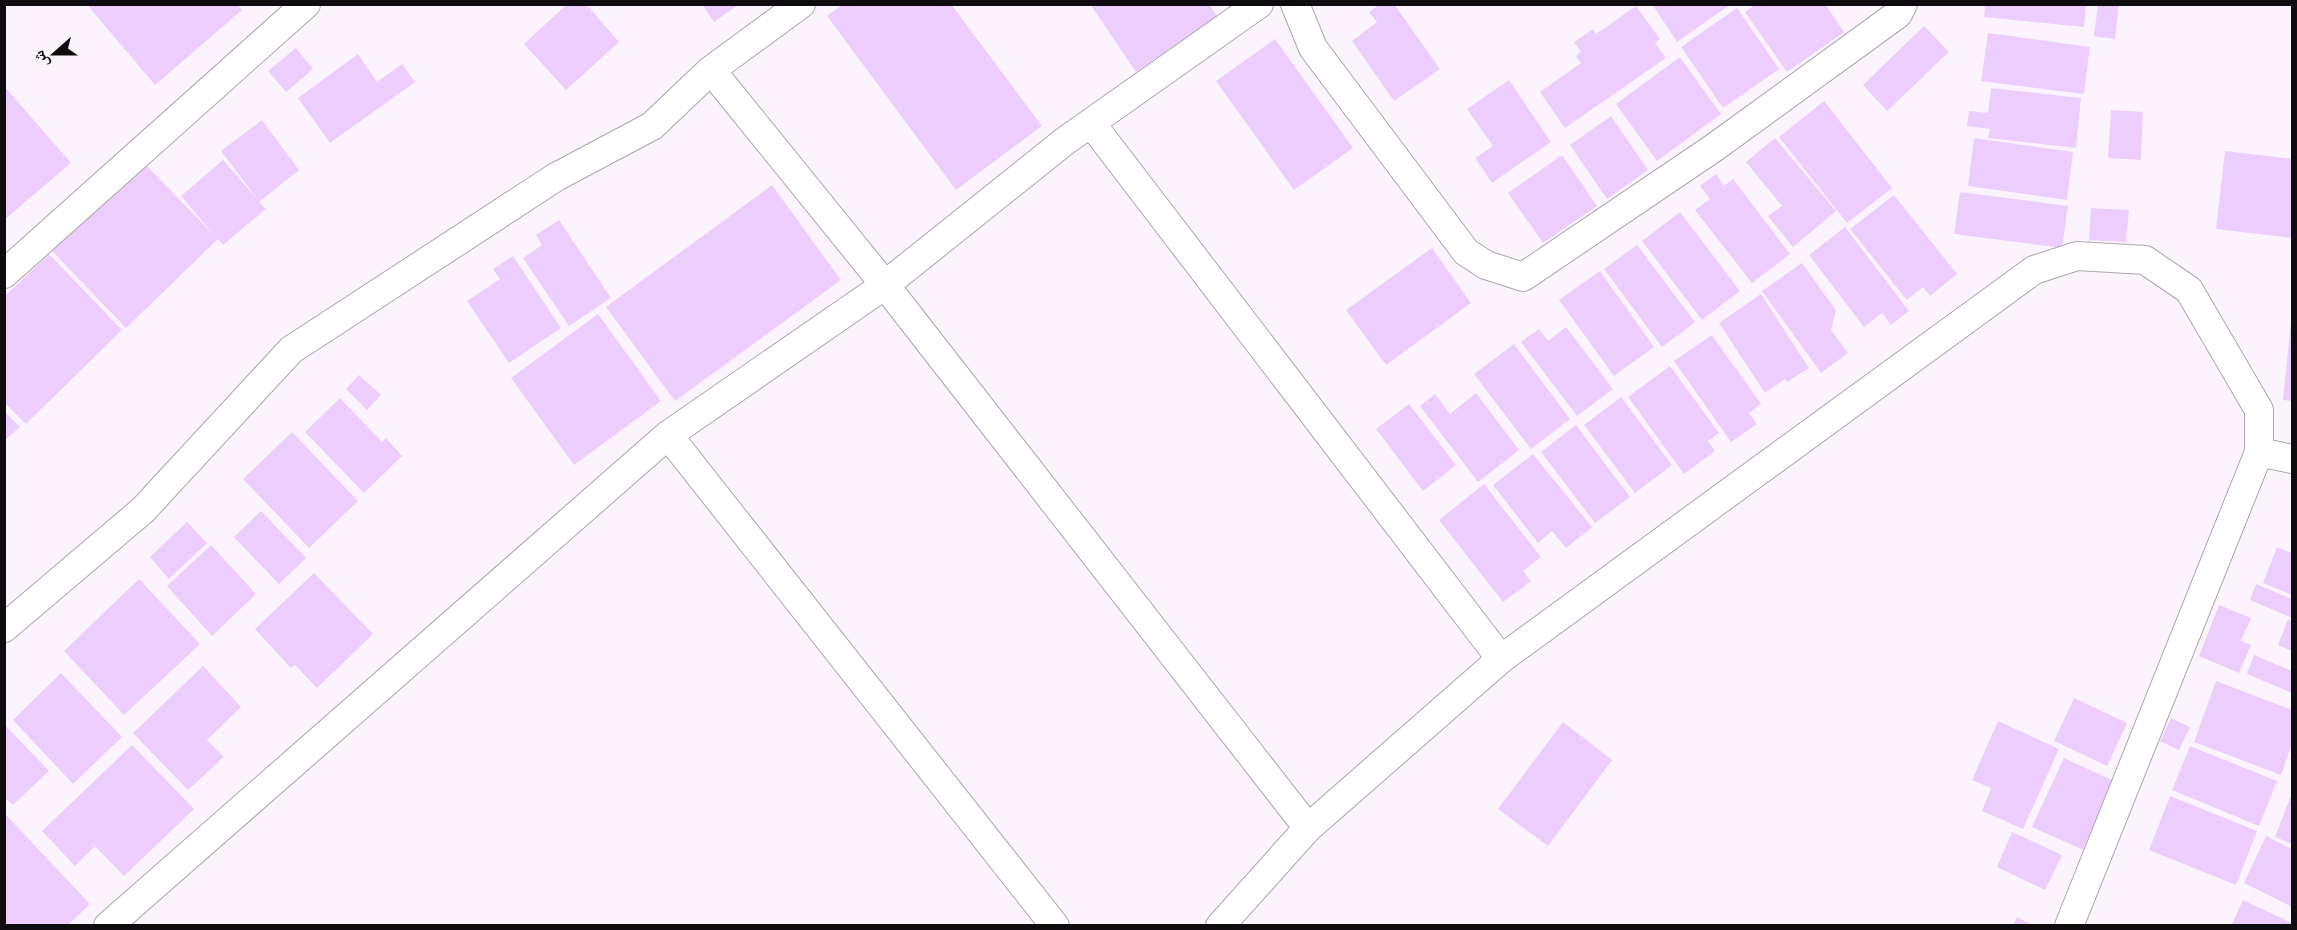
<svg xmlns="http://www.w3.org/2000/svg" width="2297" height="930" font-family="'Nunito Sans','Noto Naskh Arabic',sans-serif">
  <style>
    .building { fill: #edcdfd }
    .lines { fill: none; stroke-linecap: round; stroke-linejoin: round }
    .minor-casing { stroke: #aca6b0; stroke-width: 30 }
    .minor { stroke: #fff; stroke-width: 28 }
  </style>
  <rect width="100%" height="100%" fill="#fbf4fe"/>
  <path class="building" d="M92 4H237L242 10 155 85 89 7Z
    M567 4H586L619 42 566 90 524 44Z
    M702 4H739L714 22Z
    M843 4H951L1042 126 956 190 827 16Z
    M1090 4H1209L1217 16 1136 72Z
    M1380 4H1394L1440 69 1394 101 1352 41 1377 22 1369 12Z
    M1652 4H1731L1677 42Z
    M1756 4H1825L1844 32 1787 72 1745 12Z
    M1985 4H2086L2084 27 1984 17Z
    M2098 4H2119L2115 39 2094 36Z
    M1636 6 1660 39 1655 43 1666 58 1565 128 1540 92 1581 63 1576 56 1581 52 1574 42 1593 29 1596 34Z
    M1737 8 1779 69 1723 108 1681 47Z
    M1924 26 1949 52 1887 111 1863 85Z
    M1988 33 2090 47 2084 94 1981 81Z
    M1275 39 1353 148 1294 190 1216 81Z
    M296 48 313 69 286 92 268 71Z
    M358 54 377 82 402 64 415 82 330 143 298 98Z
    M1680 57 1721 114 1657 161 1616 104Z
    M1509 80 1551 142 1492 183 1475 158 1493 146 1467 109Z
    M4 86 71 163 4 220Z
    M1991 88 2081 98 2076 148 1988 138 1990 129 1967 126 1969 111 1988 113Z
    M1824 101 1892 188 1847 223 1779 137Z
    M2111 110 2143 112 2141 160 2108 158Z
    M1611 116 1648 170 1607 199 1570 145Z
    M262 120 299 170 259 202 266 209 223 245 218 239 126 328 51 250 142 161 214 235 181 196 223 160 258 200 221 151Z
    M1775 138 1836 211 1793 247 1768 216 1782 206 1746 162Z
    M1974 138 2073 152 2067 200 1968 186Z
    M2225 151 2292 159V238L2216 229Z
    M1562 155 1597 206 1543 243 1508 193Z
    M1716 174 1724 186 1733 179 1790 254 1752 283 1695 210 1710 199 1700 186Z
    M772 185 841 280 675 401 606 307Z
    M1960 192 2068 206 2062 248 1954 234Z
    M1894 195 1957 274 1930 296 1923 287 1907 300 1850 229Z
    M2091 208 2129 210 2126 242 2089 240Z
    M1680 212 1740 291 1702 320 1642 241Z
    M559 220 611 298 569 326 523 258 542 245 536 235Z
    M1845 227 1909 311 1891 325 1882 313 1864 327 1809 255Z
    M1637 245 1695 322 1662 347 1604 269Z
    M1432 248 1471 303 1386 365 1346 310Z
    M49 254 122 330 26 424 4 402V297Z
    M513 256 561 328 509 363 467 301 500 279 493 269Z
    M1802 263 1836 310 1831 330 1848 353 1821 373 1762 291Z
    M1600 271 1654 347 1614 376 1559 300Z
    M1761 294 1809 368 1787 382 1785 379 1765 393 1719 323Z
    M598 314 661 401 574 465 511 378Z
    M2291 322H2292V401L2283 400Z
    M1566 327 1613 389 1577 416 1521 342 1539 329 1548 341Z
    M1712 335 1761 404 1749 413 1757 424 1731 442 1674 361Z
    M1514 344 1570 419 1531 449 1474 374Z
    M1670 366 1719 433 1708 441 1715 451 1684 474 1628 397Z
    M359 375 381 395 367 410 346 389Z
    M1476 393 1519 450 1478 482 1420 406 1435 394 1450 414Z
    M1621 397 1672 465 1635 493 1584 425Z
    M340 398 382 442 386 438 402 456 364 493 305 432Z
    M1409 404 1456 465 1423 491 1376 429Z
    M4 411 20 427 4 441Z
    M1576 425 1630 497 1595 523 1541 452Z
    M292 432 358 501 309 548 243 479Z
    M1533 454 1592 527 1566 548 1552 531 1538 543 1493 485Z
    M1484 484 1541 557 1523 571 1531 581 1503 602 1439 520Z
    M261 511 306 558 279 584 234 537Z
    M187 522 207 543 169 579 150 557Z
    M211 545 256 594 212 636 167 586Z
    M2277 547 2292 553V595L2263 583Z
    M314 573 373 634 317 688 295 665 291 668 255 629Z
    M139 579 200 644 124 715 64 651Z
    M2256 584 2292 599V618L2250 600Z
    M2219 605 2251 618 2241 641 2251 645 2239 673 2199 656Z
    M2288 619 2292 621V651L2278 645Z
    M2254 655 2292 671V693L2247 674Z
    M203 666 241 707 207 740 224 757 188 790 133 733Z
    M61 673 122 737 73 784 13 720Z
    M2216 681 2292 710V744L2281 775 2194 742Z
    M2074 698 2127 723 2107 766 2054 741Z
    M2171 718 2190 727 2179 750 2160 741Z
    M1998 721 2059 749 2023 829 1982 811 1991 788 1972 780Z
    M1563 722 1612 760 1548 846 1498 809Z
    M4 724 49 771 13 805 4 797Z
    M132 745 194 809 124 876 95 846 75 866 42 831Z
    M2190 746 2277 781 2259 826 2172 790Z
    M2064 758 2114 781 2083 850 2032 827Z
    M2292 793V844L2275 837Z
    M2170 796 2257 831 2236 885 2149 850Z
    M7 816 90 904 67 926H4V817Z
    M2012 832 2062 855 2045 890 1997 867Z
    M2266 836 2292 849V907L2244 883Z
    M2243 900 2292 923V926H2231Z
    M2017 917 2034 926H2013Z"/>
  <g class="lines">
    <g class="minor-casing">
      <path id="minor" d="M1295 4 1313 48 1466 252 1486 265 1523 277 1715 147 1898 14 1903 4
        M711 70 885 285 1065 141 1259 4
        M4 274 306 4
        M2259 452 2292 459
        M4 628 143 510 291 350 556 177 652 126 711 70 801 4
        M1501 659 2034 270 2077 256 2145 260 2189 290 2259 410V452L2069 926
        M108 926 668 435
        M1055 926 668 435 885 285 1308 828 1501 659 1091 123
        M1220 926 1308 828"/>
    </g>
    <use href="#minor" class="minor"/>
  </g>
  <rect width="2297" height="930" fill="none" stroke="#0e0c0f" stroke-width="12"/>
  <g transform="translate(54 54) rotate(249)" stroke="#fbf4fe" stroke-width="4.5" paint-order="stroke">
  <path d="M0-4.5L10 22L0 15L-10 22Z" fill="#0e0c0f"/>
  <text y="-9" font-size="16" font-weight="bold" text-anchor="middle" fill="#0e0c0f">ش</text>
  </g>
</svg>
